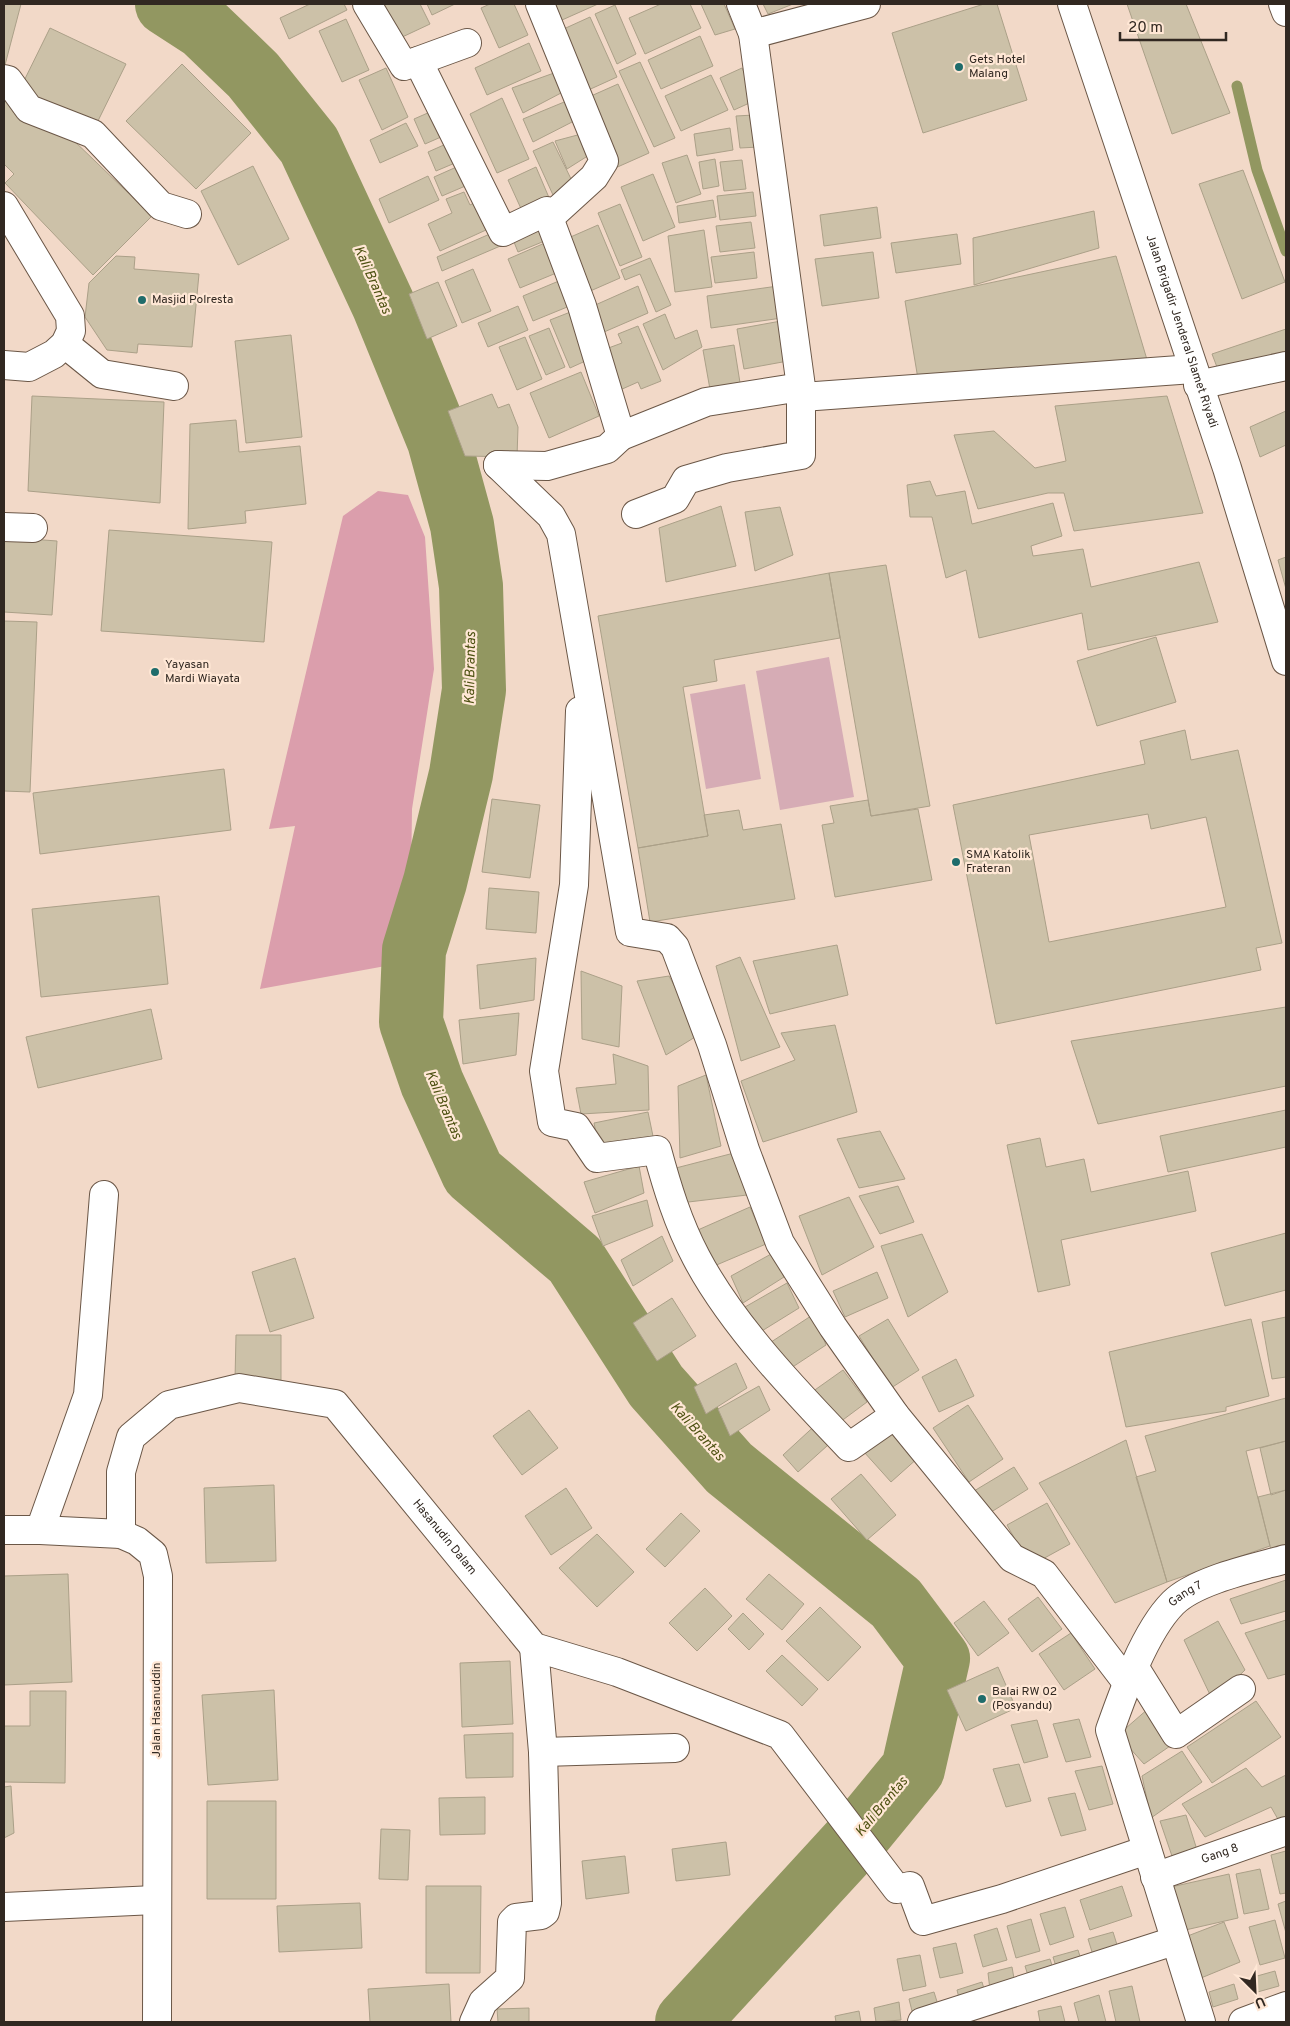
<svg xmlns="http://www.w3.org/2000/svg" width="1290" height="2026" font-family="Overpass,sans-serif">
  <style>
    .green { fill: #d6acb5 }
    .forest { fill: #db9eac }
    .lines { fill: none; stroke-linecap: round; stroke-linejoin: round }
    .stream { stroke: #929761; stroke-width: 11 }
    .river { stroke: #929761; stroke-width: 64 }
    .building { fill: #ccc1a8; stroke: #aba088; fill-rule: evenodd }
    .minor-casing { stroke: #6b5747; stroke-width: 30 }
    .major-casing { stroke: #6b5747; stroke-width: 30 }
    .minor { stroke: #fff; stroke-width: 28 }
    .major { stroke: #fff; stroke-width: 28 }
    .poi-dot { fill: #1f6c6b; stroke: #ffe7d5; stroke-width: 2 }
    .labels { text-anchor: middle; dominant-baseline: central; stroke-width: 4.5; stroke-linejoin: round; paint-order: stroke }
    .poi-label { font-size: 12px; fill: #312821; stroke: #ffe7d5; text-anchor: start }
    .street-label { font-size: 12px; fill: #312821; stroke: #ffe7d5 }
    .water-label { font-size: 14px; font-style: italic; fill: #4c5010; stroke: #ffe7d5 }
  </style>
  <rect width="100%" height="100%" fill="#f2d9c8"/>
  <path class="green" d="M829 657 854 797 780 810 756 671Z
    M745 684 761 779 706 789 690 694Z"/>
  <path class="forest" d="M378 491 408 495 425 537 434 669 412 809 411 880 391 965 260 989 295 826 269 829 343 516Z"/>
  <g class="lines">
    <path class="stream" d="M1237 86 1257 170 1286 251"/>
    <path class="river" d="M167 4 204 28 253 75 309 145 383 304 439 441 462 525 471 586 474 690 461 774 435 882 414 950 411 1022 432 1083 473 1173 575 1260 656 1386 729 1468 896 1603 938 1659 913 1769 858 1836 687 2022"/>
  </g>
  <path class="building" d="M4 4H21L5 65H4Z
    M310 4H344L347 10 289 39 280 18Z
    M381 4H420L430 24 398 39Z
    M427 4H455L432 15Z
    M490 4H514L528 35 499 48 481 8Z
    M555 4H598L562 20Z
    M661 4H690L701 28 645 54 629 18Z
    M701 4H724L735 29 715 35Z
    M763 4H793L768 14Z
    M984 4H997L1027 100 923 133 892 33Z
    M1127 4H1186L1230 113 1172 134Z
    M615 5 636 54 617 64 595 14Z
    M590 17 617 77 584 92 557 32Z
    M346 19 369 70 342 82 319 31Z
    M50 28 126 64 94 129 18 93Z
    M700 36 713 66 661 89 648 60Z
    M529 43 541 71 487 95 475 68Z
    M640 62 675 138 654 147 619 71Z
    M182 64 251 133 196 189 126 121Z
    M386 68 408 117 382 130 359 80Z
    M742 68 756 100 734 110 720 78Z
    M554 73 561 93 523 113 512 88Z
    M711 75 728 110 681 131 665 96Z
    M618 84 649 153 613 169 582 100Z
    M4 98 19 120 68 135 152 216 93 275 5 183 14 174 4 164Z
    M502 98 529 159 497 173 470 114Z
    M569 100 576 120 533 142 523 119Z
    M430 112 441 137 425 144 414 119Z
    M754 115 759 147 740 148 736 116Z
    M406 123 418 146 380 163 370 140Z
    M730 128 733 150 697 156 694 134Z
    M585 133 594 152 567 169 555 141Z
    M553 142 574 185 553 195 533 151Z
    M446 144 455 163 436 171 428 152Z
    M687 155 701 194 676 203 662 163Z
    M715 159 719 186 703 189 699 162Z
    M742 160 746 189 724 191 720 162Z
    M461 165 470 184 442 196 434 177Z
    M253 166 289 239 238 265 201 191Z
    M536 167 550 200 523 213 508 180Z
    M1243 170 1285 282 1242 299 1199 184Z
    M653 174 675 227 643 241 621 187Z
    M428 176 439 200 389 223 379 199Z
    M464 192 470 205 474 203 486 230 440 251 428 224 452 213 446 199Z
    M753 192 756 216 720 220 717 196Z
    M713 200 716 217 679 223 677 206Z
    M620 204 642 257 620 266 598 213Z
    M877 207 881 238 824 246 820 215Z
    M1094 211 1099 248 974 285 973 238Z
    M539 220 547 240 518 252 510 232Z
    M751 222 755 248 720 252 716 226Z
    M598 225 620 278 588 292 566 239Z
    M499 230 505 244 442 271 437 257Z
    M704 230 712 287 675 292 668 236Z
    M957 234 961 264 896 273 891 243Z
    M554 239 566 269 520 288 508 259Z
    M754 252 757 278 715 283 711 257Z
    M873 252 879 298 822 306 815 259Z
    M116 256 135 257 134 269 199 274 192 347 138 344 137 353 107 350 85 317 89 283Z
    M1116 256 1148 363 919 385 905 301Z
    M650 258 671 305 656 312 640 274 625 280 621 270Z
    M473 269 491 311 462 323 445 281Z
    M566 278 577 303 533 321 523 296Z
    M438 282 457 326 427 339 409 294Z
    M638 286 648 313 604 332 593 306Z
    M778 286 782 318 711 328 707 296Z
    M518 306 528 330 488 347 478 323Z
    M573 311 592 358 570 368 550 320Z
    M665 314 675 339 697 330 702 347 663 370 643 324Z
    M781 321 788 361 744 369 737 329Z
    M638 326 661 381 641 389 638 382 620 390 603 350 622 343 618 334Z
    M549 328 565 367 546 375 529 336Z
    M1286 329V359L1220 375 1212 354Z
    M291 335 302 437 246 443 235 341Z
    M525 337 542 379 517 390 499 347Z
    M734 345 741 389 711 395 703 350Z
    M581 372 599 416 549 438 530 393Z
    M492 394 498 408 509 404 518 427 517 457 465 456 448 411Z
    M32 396 164 402 160 503 28 491Z
    M1167 396 1203 513 1074 531 1064 493H1048L978 509 954 435 994 431 1035 468 1066 461 1055 406Z
    M1286 411V445L1260 457 1250 427Z
    M236 420 239 452 300 446 306 504 245 511 246 523 188 529 190 424Z
    M930 481 936 496 965 491 972 524 1053 503 1062 536 1031 546 1033 556 1083 549 1091 587 1199 562 1218 622 1088 650 1082 613 979 638 966 570 946 578 932 517H910L907 485Z
    M721 506 736 566 666 582 659 528Z
    M780 507 793 555 755 571 745 512Z
    M109 530 272 542 264 642 101 631Z
    M4 537 57 541 52 615 4 612Z
    M1286 557V589L1278 560Z
    M886 565 930 806 871 816 829 573Z
    M829 573 840 638 714 660 717 681 683 687 708 836 638 848 598 616Z
    M4 621 37 622 30 792 4 791Z
    M1156 637 1176 702 1097 726 1077 661Z
    M1185 730 1191 760 1238 750 1282 943 1256 948 1261 970 996 1024 953 805 1145 764 1140 741ZM1148 814 1151 829 1206 817 1226 907 1049 942 1029 835Z
    M224 769 231 830 40 854 33 793Z
    M492 799 540 805 530 878 482 872Z
    M868 800 871 816 918 809 932 880 835 897 822 825 834 823 830 806Z
    M739 810 743 830 781 824 795 899 650 922 638 848 708 836 704 815Z
    M489 888 539 892 536 933 486 929Z
    M159 896 168 984 41 997 32 909Z
    M837 945 848 995 770 1014 753 961Z
    M740 957 780 1047 741 1061 716 966Z
    M536 958 534 1000 480 1009 477 965Z
    M581 971 622 986 619 1047 582 1039Z
    M669 976 700 1034 666 1055 637 981Z
    M1286 1007V1086L1098 1124 1071 1041Z
    M151 1009 162 1059 38 1088 26 1037Z
    M519 1013 516 1055 463 1064 459 1020Z
    M835 1025 857 1112 763 1142 741 1081 795 1060 781 1033Z
    M613 1054 648 1066 649 1110 581 1114 576 1088 616 1084Z
    M706 1075 721 1146 680 1158 678 1086Z
    M1286 1110V1147L1168 1172 1160 1136Z
    M648 1112 654 1141 600 1152 594 1123Z
    M880 1131 905 1179 859 1188 837 1139Z
    M1040 1138 1046 1167 1084 1159 1091 1192 1188 1171 1196 1211 1061 1240 1070 1285 1038 1292 1007 1145Z
    M734 1153 747 1195 680 1203 672 1169Z
    M639 1166 644 1193 595 1213 584 1182Z
    M898 1186 914 1222 880 1234 859 1196Z
    M849 1197 874 1247 822 1275 799 1216Z
    M647 1200 653 1226 603 1246 592 1216Z
    M750 1207 766 1244 707 1269 691 1233Z
    M1286 1233V1290L1225 1306 1211 1253Z
    M922 1234 948 1292 908 1317 881 1246Z
    M662 1236 673 1261 633 1286 621 1260Z
    M773 1253 784 1277 743 1303 731 1276Z
    M295 1258 314 1318 270 1332 252 1272Z
    M877 1272 888 1298 845 1317 833 1291Z
    M787 1283 799 1308 757 1334 745 1307Z
    M672 1298 696 1336 657 1361 633 1323Z
    M814 1314 826 1345 788 1370 765 1346Z
    M1286 1317V1377L1272 1379 1262 1322Z
    M888 1319 919 1370 891 1388 859 1336Z
    M1251 1319 1269 1396 1226 1407V1411L1126 1427 1109 1352Z
    M236 1335H281V1380H235Z
    M956 1359 974 1396 939 1412 922 1377Z
    M736 1363 747 1388 706 1414 694 1387Z
    M843 1370 867 1402 836 1425 812 1392Z
    M759 1386 770 1410 730 1436 718 1409Z
    M1286 1398V1441L1246 1451 1270 1546 1167 1582 1136 1477 1156 1471 1145 1436Z
    M968 1405 1003 1459 969 1482 933 1428Z
    M529 1410 558 1448 522 1475 493 1436Z
    M821 1420 837 1437 798 1472 783 1455Z
    M893 1427 919 1457 891 1482 864 1452Z
    M1126 1440 1167 1582 1115 1603 1039 1483Z
    M1286 1441V1490L1271 1495 1260 1448Z
    M1014 1467 1028 1489 988 1514 974 1491Z
    M861 1474 896 1515 867 1540 831 1499Z
    M274 1485 276 1561 206 1563 204 1488Z
    M566 1488 592 1528 551 1555 525 1516Z
    M1286 1490V1546L1271 1550 1258 1497Z
    M1047 1503 1070 1544 1030 1566 1007 1525Z
    M681 1513 700 1531 665 1567 646 1549Z
    M597 1534 634 1572 597 1607 559 1568Z
    M68 1574 72 1682 4 1685V1576Z
    M769 1574 804 1604 782 1630 746 1599Z
    M1286 1580V1611L1241 1624 1230 1599Z
    M705 1588 732 1616 697 1651 669 1623Z
    M1038 1597 1062 1629 1032 1652 1008 1619Z
    M984 1601 1009 1633 978 1656 954 1623Z
    M820 1607 861 1647 828 1681 786 1641Z
    M743 1613 764 1634 749 1650 728 1629Z
    M1286 1620V1674L1268 1679 1245 1633Z
    M1218 1621 1245 1670 1213 1701 1184 1640Z
    M1071 1633 1095 1669 1064 1690 1039 1654Z
    M782 1655 818 1689 802 1706 766 1671Z
    M510 1661 513 1724 462 1727 460 1663Z
    M998 1667 1016 1708 966 1731 947 1690Z
    M274 1690 278 1780 208 1785 202 1695Z
    M30 1691H66L65 1783 4 1782V1726H30Z
    M1256 1701 1281 1737 1212 1783 1187 1747Z
    M1149 1708 1173 1744 1144 1764 1118 1735Z
    M1079 1719 1091 1757 1066 1762 1053 1724Z
    M1037 1720 1048 1757 1024 1763 1011 1725Z
    M513 1733V1777L466 1778 464 1735Z
    M1182 1751 1202 1782 1151 1818 1142 1776Z
    M1019 1764 1031 1801 1006 1807 993 1769Z
    M1102 1766 1113 1804 1089 1810 1075 1771Z
    M1246 1768 1262 1787 1286 1775V1818L1279 1821 1271 1807 1205 1837 1182 1804Z
    M11 1786 14 1833 4 1838V1787Z
    M1075 1793 1086 1830 1061 1836 1048 1798Z
    M485 1797V1834L440 1835 439 1798Z
    M207 1801H276V1899H207Z
    M1186 1815 1198 1853 1173 1859 1160 1821Z
    M381 1829 410 1830 408 1880 379 1879Z
    M726 1842 730 1875 676 1881 672 1849Z
    M1286 1851V1893L1280 1894 1271 1855Z
    M625 1856 629 1893 586 1899 582 1861Z
    M1260 1869 1269 1909 1244 1914 1236 1874Z
    M1229 1874 1238 1918 1181 1931 1171 1887Z
    M426 1886H481L480 1973H426Z
    M1122 1886 1132 1916 1090 1930 1080 1900Z
    M1286 1901V1933L1278 1904Z
    M360 1903 362 1948 279 1952 277 1906Z
    M1065 1907 1074 1937 1050 1945 1040 1914Z
    M1031 1919 1040 1951 1016 1958 1007 1926Z
    M1275 1920 1285 1958 1260 1965 1249 1927Z
    M1224 1922 1240 1962 1201 1978 1185 1937Z
    M997 1928 1007 1960 983 1967 974 1935Z
    M1113 1932 1118 1948 1093 1955 1088 1939Z
    M956 1943 963 1973 940 1978 933 1948Z
    M1078 1950 1083 1966 1058 1973 1053 1957Z
    M920 1955 926 1986 903 1991 897 1959Z
    M1050 1959 1055 1975 1030 1982 1025 1966Z
    M1012 1967 1015 1984 990 1990 988 1973Z
    M1275 1971 1279 1986 1254 1993 1250 1978Z
    M982 1982 987 1999 961 2006 957 1990Z
    M449 1984 451 2022H370L368 1989Z
    M1234 1984 1238 1999 1213 2007 1209 1992Z
    M1132 1986 1140 2022H1116L1109 1991Z
    M934 1992 939 2008 913 2015 909 1999Z
    M1099 1995 1106 2022H1079L1074 2003Z
    M899 2002 901 2020 876 2022 874 2008Z
    M1061 2006 1065 2022H1040L1038 2011Z
    M529 2008V2022H498L497 2009Z
    M859 2011 861 2022H836L835 2016Z"/>
  <g class="lines">
    <g class="minor-casing">
      <g id="minor">
        <path d="M367 4 404 66 467 43"/>
        <path d="M1283 4 1286 12"/>
        <path d="M753 34 866 4"/>
        <path d="M418 61 503 232 547 211 549 218 594 177 604 161 540 4"/>
        <path d="M4 79 8 80 29 109 93 134 161 206 187 214"/>
        <path d="M4 206 70 316 71 331 65 344 54 354 29 367 4 365"/>
        <path d="M65 344 102 374 174 386"/>
        <path d="M1198 385 1286 366"/>
        <path d="M802 397 1193 369"/>
        <path d="M621 436 706 402 801 387"/>
        <path d="M498 465 551 516 561 534 630 932 667 938 675 947 712 1045 745 1150 780 1243 833 1327 895 1415 1012 1558 1044 1574 1128 1684"/>
        <path d="M498 465 547 466 607 449 621 436 582 306 549 218"/>
        <path d="M636 514 675 499 686 480 727 468 801 455V387L753 34 741 4"/>
        <path d="M4 527 33 528"/>
        <path d="M580 711 574 885 544 1071 552 1122 576 1127 597 1158 657 1150C667 1187 678 1223 696 1257 731 1324 797 1393 849 1447L895 1415"/>
        <path d="M4 1530H40L121 1534 137 1541 153 1554 158 1576 157 2022"/>
        <path d="M40 1530 88 1395 104 1195"/>
        <path id="s1" d="M121 1534V1472L131 1437 169 1405 239 1388 335 1404 534 1647 617 1672 780 1735 897 1889 910 1886 923 1921 1002 1899 1147 1850"/>
        <path d="M1135 1668 1176 1734 1241 1689"/>
        <path d="M543 1752 675 1748"/>
        <path id="s2" d="M1155 1877 1286 1831"/>
        <path d="M4 1907 155 1900"/>
        <path d="M474 2022 483 2002 510 1978 512 1922 516 1918 541 1915 545 1912 547 1903 543 1752 534 1647"/>
        <path d="M922 2022 1174 1941"/>
        <path id="s3" d="M1201 2022 1110 1730C1123 1693 1145 1631 1173 1603 1196 1580 1254 1568 1286 1559"/>
        <path d="M1243 2022 1286 2006"/>
      </g>
    </g>
    <g class="major-casing">
      <g id="major">
        <path id="s4" d="M1072 4 1227 468 1286 661"/>
      </g>
    </g>
    <use href="#minor" class="minor"/>
    <use href="#major" class="major"/>
  </g>
  <g class="poi-dot">
    <circle cx="959" cy="67" r="5"/>
    <circle cx="142" cy="300" r="5"/>
    <circle cx="155" cy="672" r="5"/>
    <circle cx="956" cy="862" r="5"/>
    <circle cx="982" cy="1699" r="5"/>
  </g>
  <g class="labels">
    <g class="poi-label">
      <text x="969" y="60">Gets Hotel<tspan x="969" dy="14">Malang</tspan></text>
      <text x="152" y="300">Masjid Polresta</text>
      <text x="165" y="665">Yayasan<tspan x="165" dy="14">Mardi Wiayata</tspan></text>
      <text x="966" y="855">SMA Katolik<tspan x="966" dy="14">Frateran</tspan></text>
      <text x="992" y="1692">Balai RW 02<tspan x="992" dy="14">(Posyandu)</tspan></text>
    </g>
    <g class="street-label">
      <text stroke="none"><textPath href="#s4" startOffset="345">Jalan Brigadir Jenderal Slamet Riyadi</textPath></text>
      <text stroke="none"><textPath href="#s1" startOffset="490">Hasanudin Dalam</textPath></text>
      <text stroke="none"><textPath href="#s3" startOffset="464">Gang 7</textPath></text>
      <text transform="translate(157 1710) rotate(-90)">Jalan Hasanuddin</text>
      <text stroke="none"><textPath href="#s2" startOffset="69">Gang 8</textPath></text>
    </g>
    <g class="water-label">
      <text transform="translate(372 280) rotate(66)">Kali Brantas</text>
      <text transform="translate(471 668) rotate(-89)">Kali Brantas</text>
      <text transform="translate(443 1105) rotate(67)">Kali Brantas</text>
      <text transform="translate(697 1432) rotate(48)">Kali Brantas</text>
      <text transform="translate(882 1807) rotate(-50)">Kali Brantas</text>
    </g>
  </g>
  <rect width="1290" height="2026" fill="none" stroke="#312821" stroke-width="10"/>
  <g transform="translate(1255 1991) rotate(156)" stroke="#ffe7d5" stroke-width="4" paint-order="stroke">
  <path d="M0-4L9 19L0 12L-9 19Z" fill="#312821"/>
  <text y="-8" font-size="14" font-weight="bold" text-anchor="middle" fill="#312821">U</text>
  </g>
  <path d="M1120 32v8h106v-8" fill="none" stroke="#312821" stroke-width="2.5"/>
  <text x="1128" y="32" font-size="15" fill="#312821" stroke="#ffe7d5" stroke-width="4" paint-order="stroke">20 m</text>
</svg>
